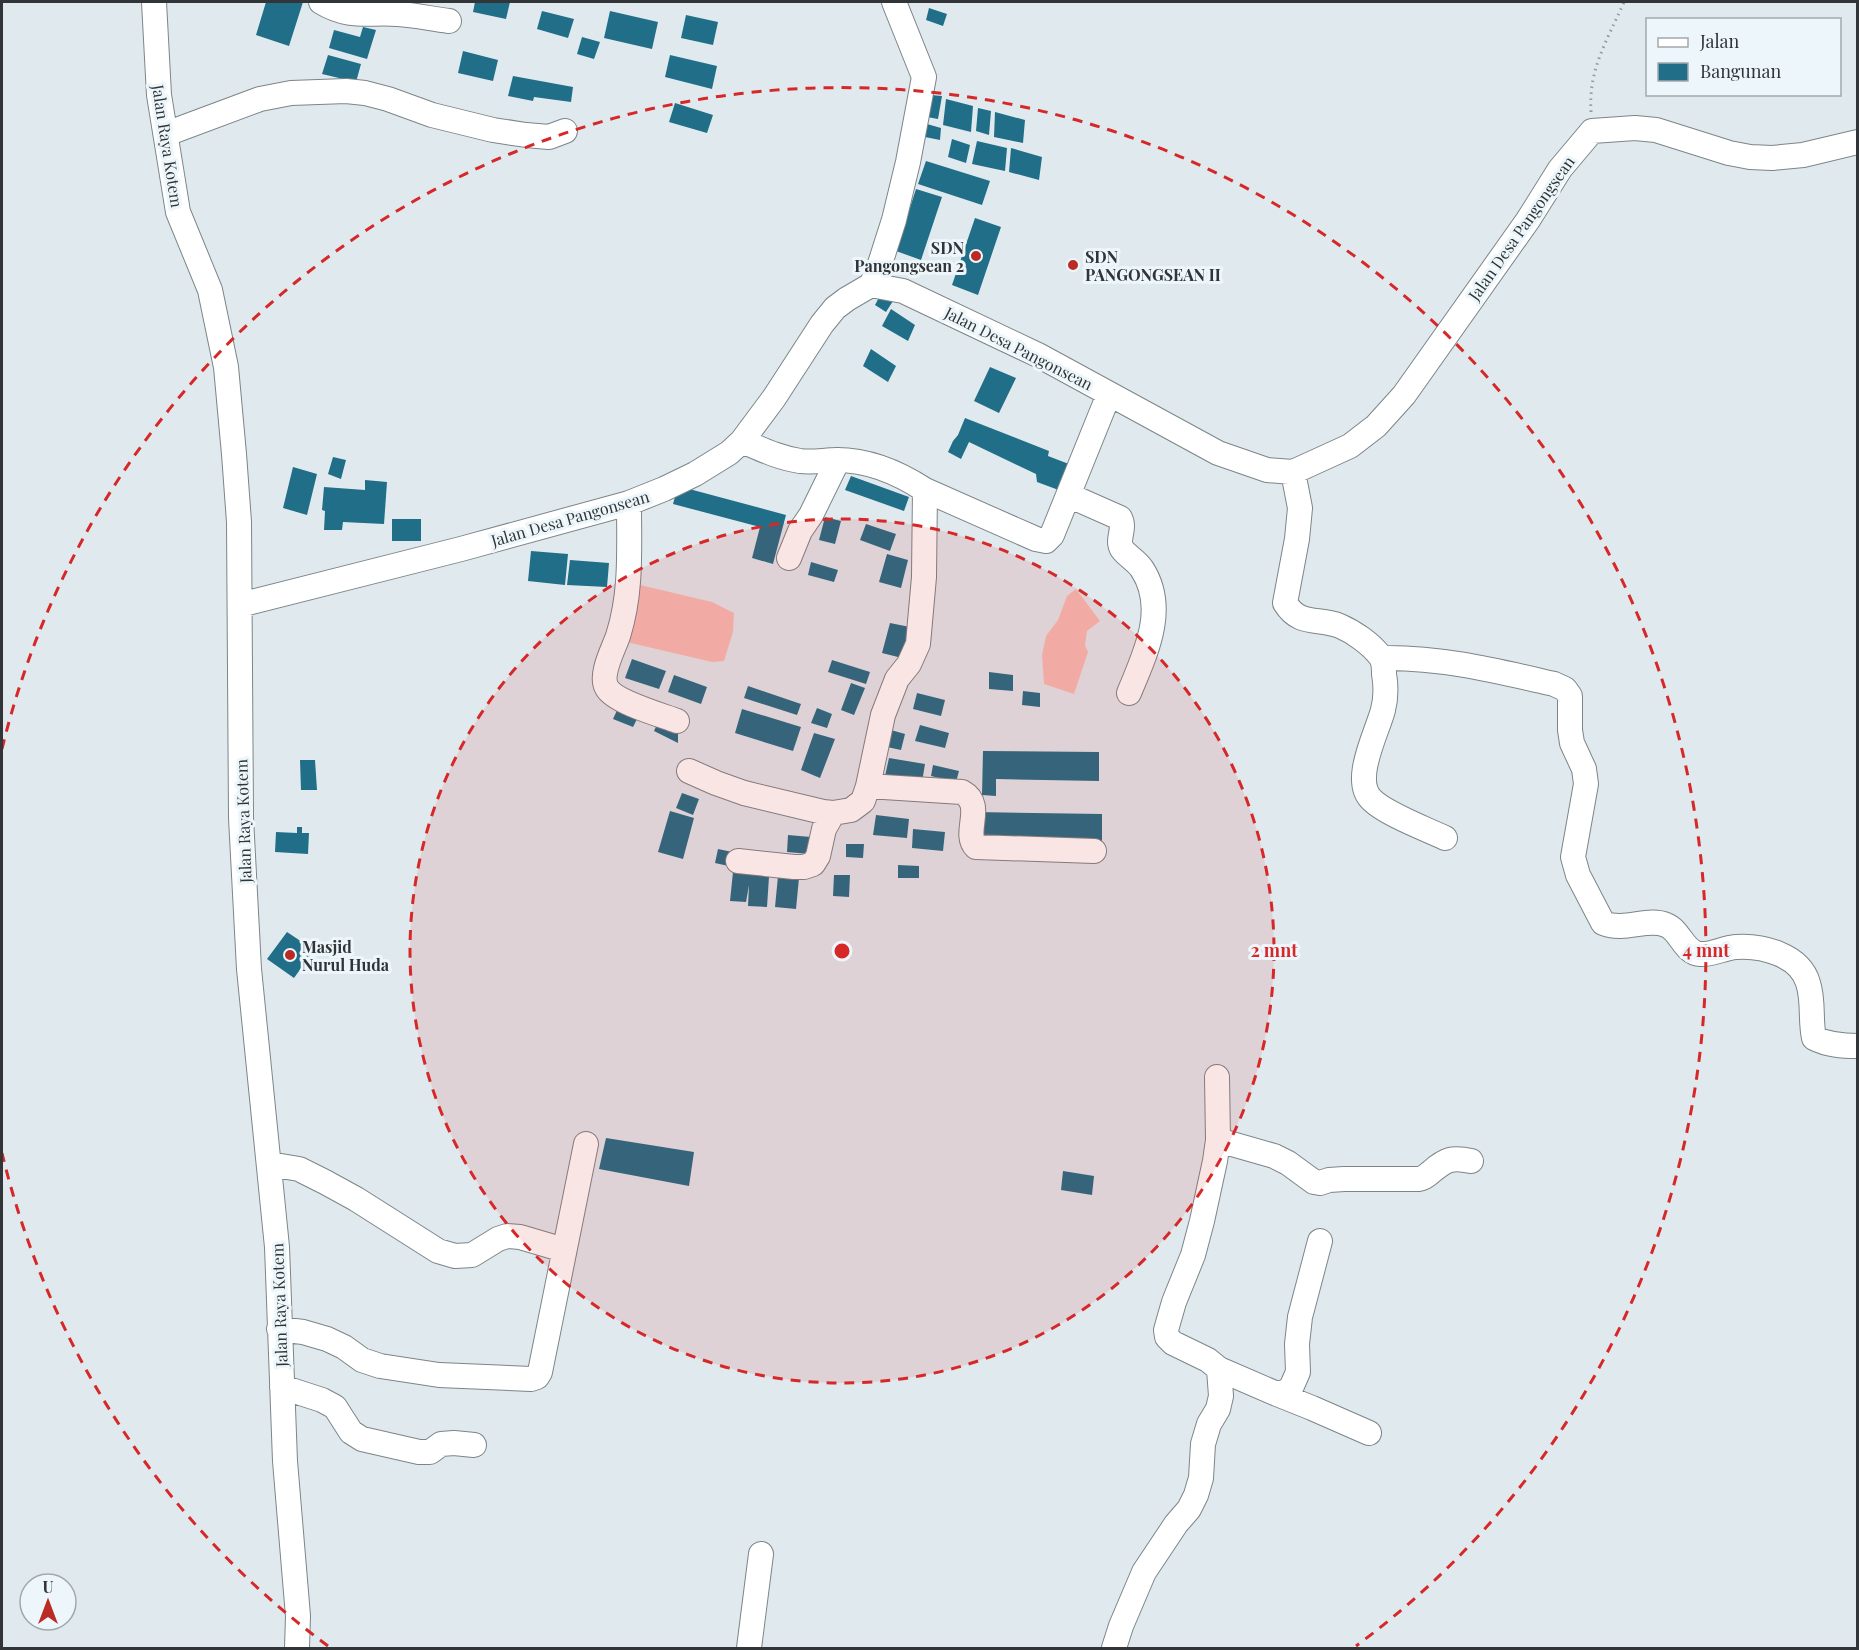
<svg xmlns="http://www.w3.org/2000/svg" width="1859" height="1650" font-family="'Playfair Display',serif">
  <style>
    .grass { fill: #f6beb6 }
    .building { fill: #206e87 }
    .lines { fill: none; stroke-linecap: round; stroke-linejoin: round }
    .minor-casing { stroke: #7c8588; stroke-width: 26 }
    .path { stroke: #929a9d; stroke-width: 3; stroke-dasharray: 1.5 4.5; stroke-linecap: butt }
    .minor { stroke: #fff; stroke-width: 24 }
    .ring { fill: none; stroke: #d62828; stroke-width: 3; stroke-dasharray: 10 8 }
    .poi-dot { fill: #ba2b25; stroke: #edf7fb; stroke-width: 2 }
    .labels { text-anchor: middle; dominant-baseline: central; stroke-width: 6; stroke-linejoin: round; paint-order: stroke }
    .street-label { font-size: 16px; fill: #313537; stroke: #edf7fb }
    .poi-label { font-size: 16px; font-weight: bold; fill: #313537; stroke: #edf7fb; text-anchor: start }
    .centre { fill: #d62828; stroke: #edf7fb; stroke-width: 3 }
    .ring-label { font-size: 18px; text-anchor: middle; font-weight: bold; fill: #d62828; stroke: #edf7fb; stroke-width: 6; stroke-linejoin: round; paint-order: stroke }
  </style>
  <rect width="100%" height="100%" fill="#e0eaee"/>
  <path class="grass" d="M636 584 712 602 734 613 733 632 724 661 712 662 622 641Z
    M1076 589 1100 621 1087 631 1085 645 1088 652 1074 694 1044 684 1042 655 1046 636 1058 620 1067 596Z"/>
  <path class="building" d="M266 2H303L289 46 256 35Z
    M475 2H510L506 19 473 12Z
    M929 8 947 14 943 26 926 20Z
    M542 11 574 19 568 38 537 29Z
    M610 11 658 22 652 49 604 38Z
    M686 15 718 22 713 45 681 38Z
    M363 27 376 30 367 59 329 48 334 30 360 37Z
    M582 37 600 42 594 59 577 54Z
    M463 51 498 60 493 81 458 73Z
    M328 55 361 64 356 82 322 74Z
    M670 55 717 66 712 89 665 77Z
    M513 76 573 87 571 102 534 97 533 101 508 96Z
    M931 95 942 96 938 119 927 117Z
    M946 99 973 106 971 132 943 125Z
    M675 103 713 115 707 133 669 122Z
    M978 108 991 111 989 135 976 131Z
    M995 112 1025 120 1023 143 994 137Z
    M927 124 941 128 940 140 925 137Z
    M952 139 970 145 966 163 948 157Z
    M977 141 1007 148 1005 171 972 164Z
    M1011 148 1042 157 1039 180 1009 172Z
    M926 161 990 181 982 205 918 184Z
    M916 189 942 197 921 260 896 251Z
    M975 218 1001 227 978 295 952 285Z
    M882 292 893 301 886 312 875 305Z
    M891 309 915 325 908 341 882 326Z
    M871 349 896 366 888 382 863 366Z
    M990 367 1016 378 999 413 974 401Z
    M965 418 1049 451 1048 456 1074 466 1064 492 1037 482 1036 474 969 442 961 459 948 452 953 441 958 435Z
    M333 457 346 460 341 479 328 474Z
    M293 467 317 474 307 515 283 508Z
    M851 476 909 497 904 511 845 490Z
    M365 480 387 482 384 524 343 522 342 530H324L325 511 322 510 324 487 365 490Z
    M678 486 786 515 773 564 752 558 760 527 673 504Z
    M825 517 841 521 835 544 819 540Z
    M392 519H421V541H392Z
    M866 524 896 534 890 551 860 540Z
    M531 551 568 554 565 585 528 581Z
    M887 554 908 560 901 588 879 582Z
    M570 560 609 563 607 587 567 585Z
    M811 562 838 570 834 582 808 575Z
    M890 623 910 627 902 658 882 653Z
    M632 659 666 671 659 689 625 678Z
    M832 660 870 672 866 684 828 672Z
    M989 672 1013 675V691L989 689Z
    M674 675 707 687 701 704 668 692Z
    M851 683 865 688 854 715 841 710Z
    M748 686 801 704 797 715 744 698Z
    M1023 691 1040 693V707L1022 705Z
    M917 693 945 700 941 716 913 709Z
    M620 704 640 713 633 727 613 719Z
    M817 708 832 714 827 728 811 723Z
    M742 709 801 727 793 751 735 733Z
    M659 720 678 729V743L654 731Z
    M920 725 949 733 945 748 915 741Z
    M891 730 905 734 901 750 887 747Z
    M814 733 835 739 820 778 801 770Z
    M983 751 1099 752V781L996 779V796L982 795Z
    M889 758 925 764 922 782 885 776Z
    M300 760H315L317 790H301Z
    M933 765 959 771 956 782 931 776Z
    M682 793 699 799 693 815 676 808Z
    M670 811 694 818 683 859 658 852Z
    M975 812 1102 814V843L975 846Z
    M876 815 909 819 907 838 873 835Z
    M297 827H302V833H309L308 854 275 852 276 832 297 833Z
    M913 829 945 832 943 851 912 848Z
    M788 835 811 837 809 854 787 852Z
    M846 844H864L863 858 846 857Z
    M718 849 737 853 733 867 715 863Z
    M898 865 919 866V878H898Z
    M733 872 769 877 767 907 748 906 749 885 746 902 730 901Z
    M834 875H850L849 897 833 896Z
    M778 876 799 878 796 909 775 907Z
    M287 932 314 950 294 978 267 959Z
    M606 1138 694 1152 689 1186 599 1169Z
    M1063 1171 1094 1176 1092 1195 1061 1190Z"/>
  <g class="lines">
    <g class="minor-casing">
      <path id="minor" d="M154 2 159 95 178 212 210 290 226 367 234 454 239 522 241 818 249 969 277 1247 285 1461 298 1616 297 1648
        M321 2C349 19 368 12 398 14 415 15 432 19 449 21
        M166 134 260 99 291 93 346 91 365 93 388 99 432 115 493 130 526 135 549 137 565 131
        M871 285 878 270 894 220 908 162 924 77 894 2
        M1293 472 1300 508 1297 539 1285 603C1300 627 1318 617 1340 626 1354 632 1371 644 1380 656 1384 661 1384 668 1384 674 1386 685 1386 698 1383 710 1377 733 1351 781 1372 800 1386 814 1426 829 1445 838
        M925 490 1036 539 1046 541 1052 535 1109 394
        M1068 495 1120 518C1126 529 1116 539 1122 549 1127 556 1137 561 1142 569 1168 609 1145 654 1129 693
        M629 503C629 548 632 592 618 636 614 648 599 675 607 688 615 702 661 715 677 721
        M789 558 800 531 811 515 838 460
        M240 605 461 549 629 503 664 489 695 474 729 453 742 441 774 398 822 324 835 308 847 299 871 285 903 291 1038 355 1218 453 1267 470 1293 472 1350 446 1376 426 1404 395 1528 220 1560 169 1592 131 1635 128 1656 130 1729 153 1750 157 1772 158 1803 155 1858 142
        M1382 658C1441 657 1497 671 1554 684L1565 689 1570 696V730L1572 743 1584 769 1586 784 1573 857 1578 875 1603 923C1625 932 1648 917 1666 925 1680 930 1684 953 1700 954 1712 955 1723 948 1736 947 1762 945 1800 955 1808 983 1814 1001 1810 1020 1814 1038 1828 1045 1842 1046 1858 1046
        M689 771 716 783 744 793 823 812 833 813 851 810 863 801 868 786 883 715 897 679 909 664 918 644 924 577 925 490C899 473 869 460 837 460 825 460 812 463 800 461 779 458 761 449 742 441
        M868 786 962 792C986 805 962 833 976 847L1094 851
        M738 861 794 867H804L813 864 818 856 824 829 833 813
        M1218 1140 1274 1156 1288 1163 1314 1182 1320 1183 1329 1180 1344 1179H1419C1425 1178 1427 1175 1431 1172 1446 1159 1452 1157 1471 1161
        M269 1164 299 1169 325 1182 356 1199 438 1251 455 1256 472 1255 498 1239 507 1236 520 1237 564 1250
        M279 1329 303 1332 327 1339 344 1347 362 1360 380 1366 439 1375 531 1379 537 1377 540 1372 586 1144
        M1219 1369 1277 1394 1285 1392 1291 1388 1298 1372 1297 1344 1300 1317 1320 1241
        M282 1387 322 1400 335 1407 351 1432 362 1439 419 1452H430L441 1444 454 1443 474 1445
        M1277 1394 1312 1408 1369 1433
        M749 1648 761 1554
        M1114 1648 1121 1626 1144 1572 1176 1524 1189 1509 1196 1495 1201 1478 1203 1444 1209 1424 1218 1409 1221 1396 1219 1369 1208 1360 1173 1343 1167 1337 1166 1330 1174 1302 1193 1255 1202 1221 1215 1161 1218 1140 1217 1077"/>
    </g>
    <path class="path" d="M1591 112C1588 69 1608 39 1624 2"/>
    <use href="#minor" class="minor"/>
  </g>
  <circle cx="842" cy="951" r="432" fill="#d62828" fill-opacity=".12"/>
  <g class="ring">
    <circle cx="842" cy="951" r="432"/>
    <path d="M328 1646A864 864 0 0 1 2 1153M2 749A864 864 0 1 1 1356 1646"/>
  </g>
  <g class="poi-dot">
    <circle cx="976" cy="256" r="6"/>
    <circle cx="1073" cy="265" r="6"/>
    <circle cx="290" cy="955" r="6"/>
  </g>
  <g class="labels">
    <g class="street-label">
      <text transform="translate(168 146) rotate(81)">Jalan Raya Kotem</text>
      <text transform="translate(1521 228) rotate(-55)">Jalan Desa Pangongsean</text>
      <text transform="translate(1019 348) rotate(27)">Jalan Desa Pangonsean</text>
      <text transform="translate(570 518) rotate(-16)">Jalan Desa Pangonsean</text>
      <text transform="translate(243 821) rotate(-92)">Jalan Raya Kotem</text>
      <text transform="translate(279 1305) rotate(-92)">Jalan Raya Kotem</text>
    </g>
    <g class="poi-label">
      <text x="964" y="247" text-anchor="end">SDN<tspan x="964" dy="18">Pangongsean 2</tspan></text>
      <text x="1085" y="256">SDN<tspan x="1085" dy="18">PANGONGSEAN II</tspan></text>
      <text x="302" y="946">Masjid<tspan x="302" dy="18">Nurul Huda</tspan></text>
    </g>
  </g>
  <circle cx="842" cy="951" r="9" class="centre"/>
  <g class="ring-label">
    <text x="1274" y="957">2 mnt</text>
    <text x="1706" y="957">4 mnt</text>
  </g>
  <rect width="1859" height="1650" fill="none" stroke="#313537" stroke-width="6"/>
  <rect x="1646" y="18" width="195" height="78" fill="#edf7fb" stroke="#a2a9ad" stroke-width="1.5"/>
  <rect x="1658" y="38" width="30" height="9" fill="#ffffff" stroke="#a2a9ad" stroke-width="1.5"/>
  <text x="1700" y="48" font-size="18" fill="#313537">Jalan</text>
  <rect x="1658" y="63" width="30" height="18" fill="#206e87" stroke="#a2a9ad" stroke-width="1.5"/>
  <text x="1700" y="78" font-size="18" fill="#313537">Bangunan</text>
  <g transform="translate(48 1602)"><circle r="28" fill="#edf7fb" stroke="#a2a9ad" stroke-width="1.5"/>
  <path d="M0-4.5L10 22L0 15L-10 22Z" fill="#ba2b25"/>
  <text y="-9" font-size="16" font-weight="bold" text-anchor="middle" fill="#313537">U</text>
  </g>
</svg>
